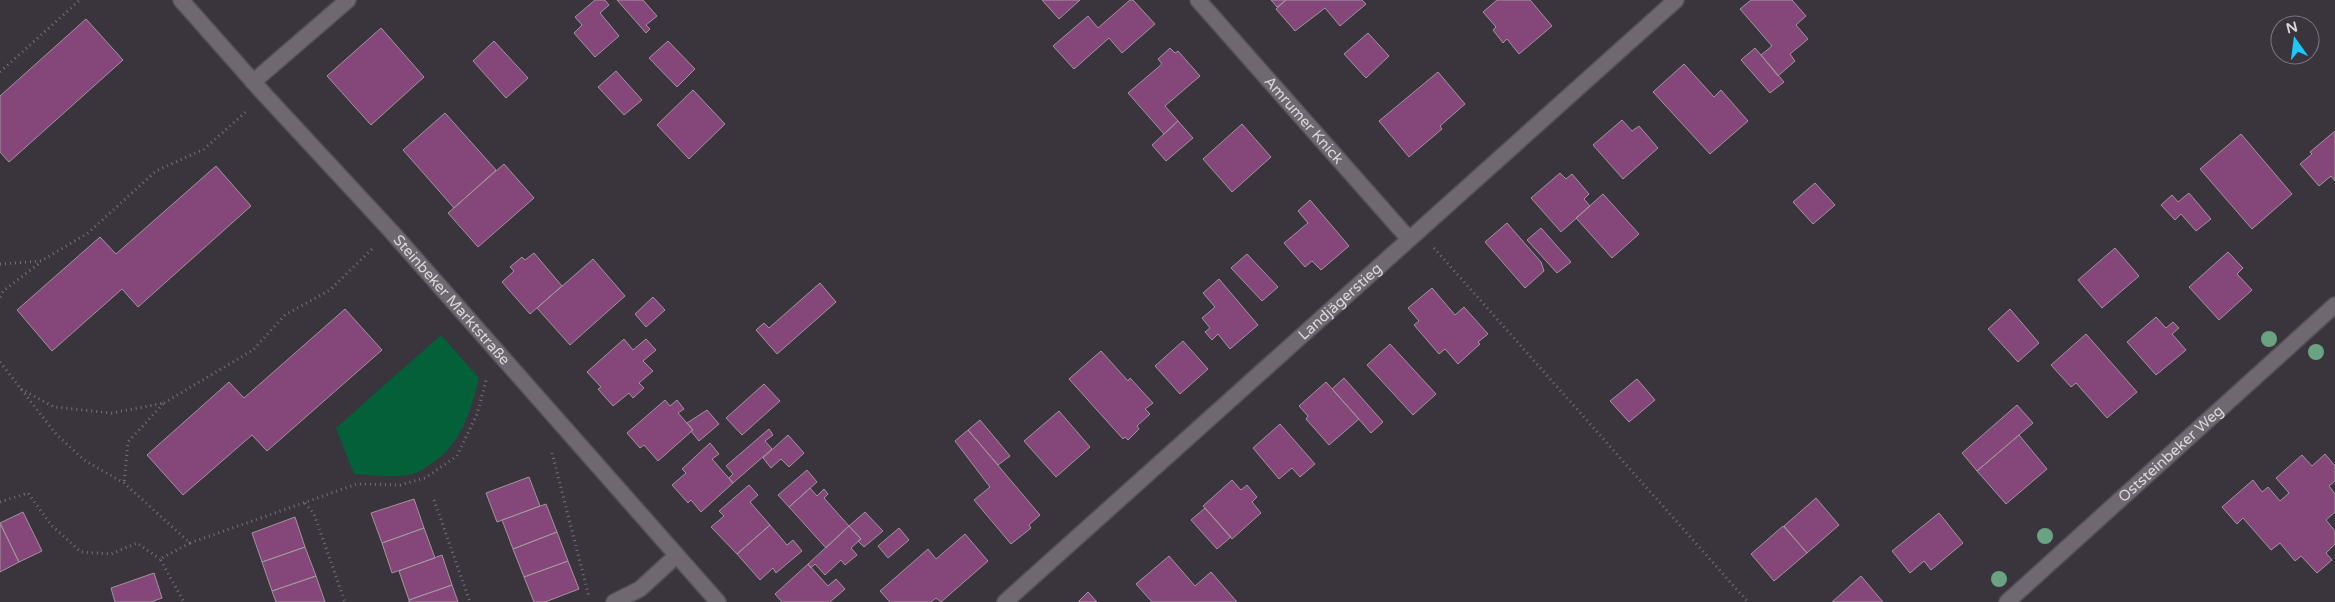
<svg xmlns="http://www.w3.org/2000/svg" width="2335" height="602" font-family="'Varela Round',sans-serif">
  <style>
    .green { fill: #046038 }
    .building { fill: #854779; stroke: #a0959d }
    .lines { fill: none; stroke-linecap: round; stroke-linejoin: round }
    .lane-casing { stroke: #555057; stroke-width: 18 }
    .street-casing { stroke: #555057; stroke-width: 18 }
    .secondary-casing { stroke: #555057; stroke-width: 18 }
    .path { stroke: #767178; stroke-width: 3; stroke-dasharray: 1 4; stroke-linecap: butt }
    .lane { stroke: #6f6871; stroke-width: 15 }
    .street { stroke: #6f6871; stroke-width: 15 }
    .secondary { stroke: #6f6871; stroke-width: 15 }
    .tree { fill: #69a382 }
    .labels { text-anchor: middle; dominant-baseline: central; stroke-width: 4; stroke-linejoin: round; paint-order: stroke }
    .street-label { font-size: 15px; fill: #dbd7dc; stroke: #3a343c }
  </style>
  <rect width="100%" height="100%" fill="#3a343c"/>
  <path class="green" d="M441 335 479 378C470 413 461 446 429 465 425 468 420 472 416 473 397 479 373 475 354 474L336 428Z"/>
  <path class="building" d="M595 0H605L609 5 600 13 619 36 595 57 574 33 582 25 575 17Z
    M617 0H643L657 16 646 25 650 29 646 33Z
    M1042 0H1080L1059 19Z
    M1130 0H1133L1155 24 1122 53 1109 38 1074 69 1053 46 1088 16 1098 28Z
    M1271 0H1286L1277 7Z
    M1286 0H1362L1366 4 1340 26 1325 8 1295 31 1276 9Z
    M1497 0H1530L1552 26 1519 54 1507 39 1503 43 1493 30 1496 27 1483 12Z
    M1751 0H1792L1806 16 1796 25 1808 39 1790 54 1795 61 1778 76 1761 55 1772 46 1740 9Z
    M86 19 123 60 9 162 0 152V96Z
    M381 28 424 77 371 125 327 76Z
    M1368 33 1389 56 1366 78 1344 54Z
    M494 41 528 78 506 98 473 61Z
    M668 41 695 69 677 87 649 58Z
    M1170 48 1175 53 1178 51 1200 76 1165 106 1178 121 1164 134 1128 93 1162 64 1158 59Z
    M1755 48 1784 82 1770 93 1741 60Z
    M1684 64 1714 97 1721 90 1748 121 1710 154 1653 92Z
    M616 71 642 100 624 115 598 87Z
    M1438 72 1465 104 1440 126 1442 129 1409 157 1379 121Z
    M693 90 725 124 689 159 657 125Z
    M445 113 496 170 454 208 403 150Z
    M1622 120 1632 131 1639 126 1658 148 1623 179 1593 145Z
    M1178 121 1193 138 1166 161 1152 145Z
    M1242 124 1271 157 1232 192 1203 159Z
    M2335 131V181L2331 176 2319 186 2300 164 2312 154 2310 152Z
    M2241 134 2292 194 2252 229 2200 169Z
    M504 164 534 198 478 247 448 213Z
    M216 166 251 206 138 307 122 289 52 351 17 310 100 237 116 254Z
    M1560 173 1566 179 1572 174 1589 194 1584 199 1590 206 1561 232 1531 198Z
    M1815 183 1835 205 1813 224 1793 202Z
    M2189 193 2211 219 2196 231 2181 214 2175 220 2161 205 2172 195 2178 202Z
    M1603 194 1639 234 1612 258 1576 218Z
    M1310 200 1349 246 1321 270 1312 261 1305 267 1284 243 1308 223 1298 211Z
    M1507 223 1541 262 1544 271 1525 288 1485 242Z
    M1541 228 1571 262 1557 273 1527 240Z
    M2115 248 2139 276 2102 308 2078 280Z
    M2228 252 2243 268 2237 274 2252 290 2219 320 2189 287Z
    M534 253 562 286 530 314 502 282 514 271 510 267 522 257 525 260Z
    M1247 254 1278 287 1262 301 1231 268Z
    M593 259 625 296 570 345 537 308Z
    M1219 279 1258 325 1230 349 1218 334 1212 340 1205 332 1210 328 1202 318 1215 307 1203 293Z
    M820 283 836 302 777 354 756 330 764 323 769 328Z
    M1432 288 1455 315 1464 307 1488 334 1478 342 1480 344 1458 364 1445 349 1439 354 1414 325 1419 321 1408 308Z
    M653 297 665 310 646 327 635 314Z
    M345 309 382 350 267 451 252 435 183 495 147 455 229 382 244 398Z
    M2010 309 2039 343 2018 362 1988 329Z
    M2156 317 2166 328 2173 322 2179 328 2172 334 2186 350 2156 375 2127 342Z
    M2086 334 2137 392 2107 418 2076 383 2071 387 2051 365Z
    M624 339 633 350 646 339 656 350 643 361 653 371 639 383 644 388 633 398 629 393 613 406 598 389 601 387 587 372Z
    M1183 341 1208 369 1180 394 1155 366Z
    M1390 344 1436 394 1413 415 1367 365Z
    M1101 351 1128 381 1130 378 1153 403 1145 409 1150 414 1137 426 1139 429 1128 440 1125 437 1123 439 1069 379Z
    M1344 378 1383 422 1371 433 1332 389Z
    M1637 379 1655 400 1629 422 1610 401Z
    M1326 382 1359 419 1329 445 1306 419 1308 416 1299 406Z
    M764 384 780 401 742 435 726 418Z
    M665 400 670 406 677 400 684 409 678 413 693 430 658 461 644 445 640 448 627 433Z
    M2017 405 2033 423 1977 471 1962 453Z
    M707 410 719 424 699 441 691 431 693 430 687 423Z
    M1059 411 1090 447 1056 477 1024 441Z
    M980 420 1010 456 998 465 968 430Z
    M1280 424 1315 464 1300 477 1292 468 1279 479 1253 448Z
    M769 429 773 435 765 441 772 449 733 483 729 478 733 474 726 466Z
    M968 430 1040 515 1029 525 1031 528 1011 544 974 500 990 487 955 441Z
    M788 435 804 453 789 467 781 459 771 468 763 458Z
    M2019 435 2047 469 2006 504 1977 471Z
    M710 443 719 454 712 459 733 483 701 512 691 500 688 503 672 485 686 473 682 469Z
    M2325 454 2335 466V481L2329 486 2335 494V512L2326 520 2335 531V544L2326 553 2332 560 2317 573 2301 556 2295 561 2280 543 2271 550 2243 518 2237 524 2222 507 2253 480 2262 492 2268 487 2280 501 2289 493 2276 478 2302 455 2312 466Z
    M807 470 817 482 789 507 778 495Z
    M529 477 540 506 497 522 486 493Z
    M1232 480 1241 490 1247 485 1257 497 1252 502 1261 513 1232 539 1203 506Z
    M749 485 758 495 750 502 770 525 737 554 711 527 724 516 719 511Z
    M810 488 817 496 824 489 828 494 824 498 849 526 826 548 789 507Z
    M1816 498 1839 525 1807 553 1784 526Z
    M414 499 424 528 382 543 371 513Z
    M546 504 557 532 513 549 502 520Z
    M1205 508 1231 537 1217 549 1191 520Z
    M23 512 42 551 19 562 0 523Z
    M865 512 883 531 864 547 858 541 861 539 849 526Z
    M1939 513 1963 543 1931 570 1924 561 1910 573 1892 551Z
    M295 517 305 547 262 562 252 533Z
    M0 523 19 562 0 572Z
    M770 525 787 545 793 540 802 551 776 573 773 568 760 580 737 554Z
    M849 526 861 539 851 548 857 555 845 565 841 560 825 575 815 564 811 568 808 564Z
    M1783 526 1807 553 1774 581 1751 554Z
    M424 528 435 558 392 573 382 543Z
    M899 528 909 540 888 558 878 546Z
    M557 532 568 561 524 577 513 549Z
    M965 534 988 561 941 602 936 598 931 602H890L880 591 928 549 936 559Z
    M305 547 316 576 272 591 262 562Z
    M442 555 452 585 409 600 399 571Z
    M1169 556 1195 586 1211 572 1237 602H1152L1136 584Z
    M568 561 579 589 545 602H534L524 577Z
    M808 564 828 586 836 579 845 589 830 602H782L775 594Z
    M154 573 162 598 151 602H115L111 588Z
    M316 576 325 602H276L272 591Z
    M1861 576 1883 602H1832Z
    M452 585 458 602H409V600Z
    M1088 592 1097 602H1078Z"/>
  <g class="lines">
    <g class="lane-casing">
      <path id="lane" d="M253 82 348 0"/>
    </g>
    <g class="street-casing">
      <g id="street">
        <path id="s1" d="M1198 0 1409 239"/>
        <path d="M614 602 640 589 676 556"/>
        <path id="s2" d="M1005 602 1676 0"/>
      </g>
    </g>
    <g class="secondary-casing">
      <g id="secondary">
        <path id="s3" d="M181 0 265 95 391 231 718 602"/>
        <path id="s4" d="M2007 602 2335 305"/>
      </g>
    </g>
    <path class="path" d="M0 72 80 0
      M1434 248 1748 602
      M0 264 41 261 88 233 156 171 204 149 248 110
      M0 297 3 291 41 262
      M0 362 56 434 84 460 124 483 190 543 160 559 184 602
      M21 389 54 407 112 413 164 403 128 442 124 483
      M164 403 253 350 285 315 330 290 374 247
      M552 453 589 597
      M434 500 470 602
      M0 502 28 493 51 525 81 552 111 554 137 543 160 559
      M305 503 314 514 345 602
      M190 543 357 484 400 485 425 478 457 456 477 414 487 377"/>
    <use href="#lane" class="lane"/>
    <use href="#street" class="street"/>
    <use href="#secondary" class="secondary"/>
  </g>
  <g class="tree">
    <circle cx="2269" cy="339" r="8"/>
    <circle cx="2316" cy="352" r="8"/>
    <circle cx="2045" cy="536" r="8"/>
    <circle cx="1999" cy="579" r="8"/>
  </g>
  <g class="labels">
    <g class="street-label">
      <text stroke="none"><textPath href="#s1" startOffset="160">Amrumer Knick</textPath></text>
      <text stroke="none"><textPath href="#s3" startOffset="404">Steinbeker Marktstraße</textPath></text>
      <text stroke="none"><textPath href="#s2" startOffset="450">Landjägerstieg</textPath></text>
      <text stroke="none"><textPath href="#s4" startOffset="221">Oststeinbeker Weg</textPath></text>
    </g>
  </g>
  <g transform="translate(2295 40) rotate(346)"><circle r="24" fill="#3a343c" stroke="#7a757c"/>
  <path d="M0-4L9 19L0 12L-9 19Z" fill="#1cc9fc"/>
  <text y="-8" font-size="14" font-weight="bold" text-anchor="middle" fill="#dbd7dc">N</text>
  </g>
</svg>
